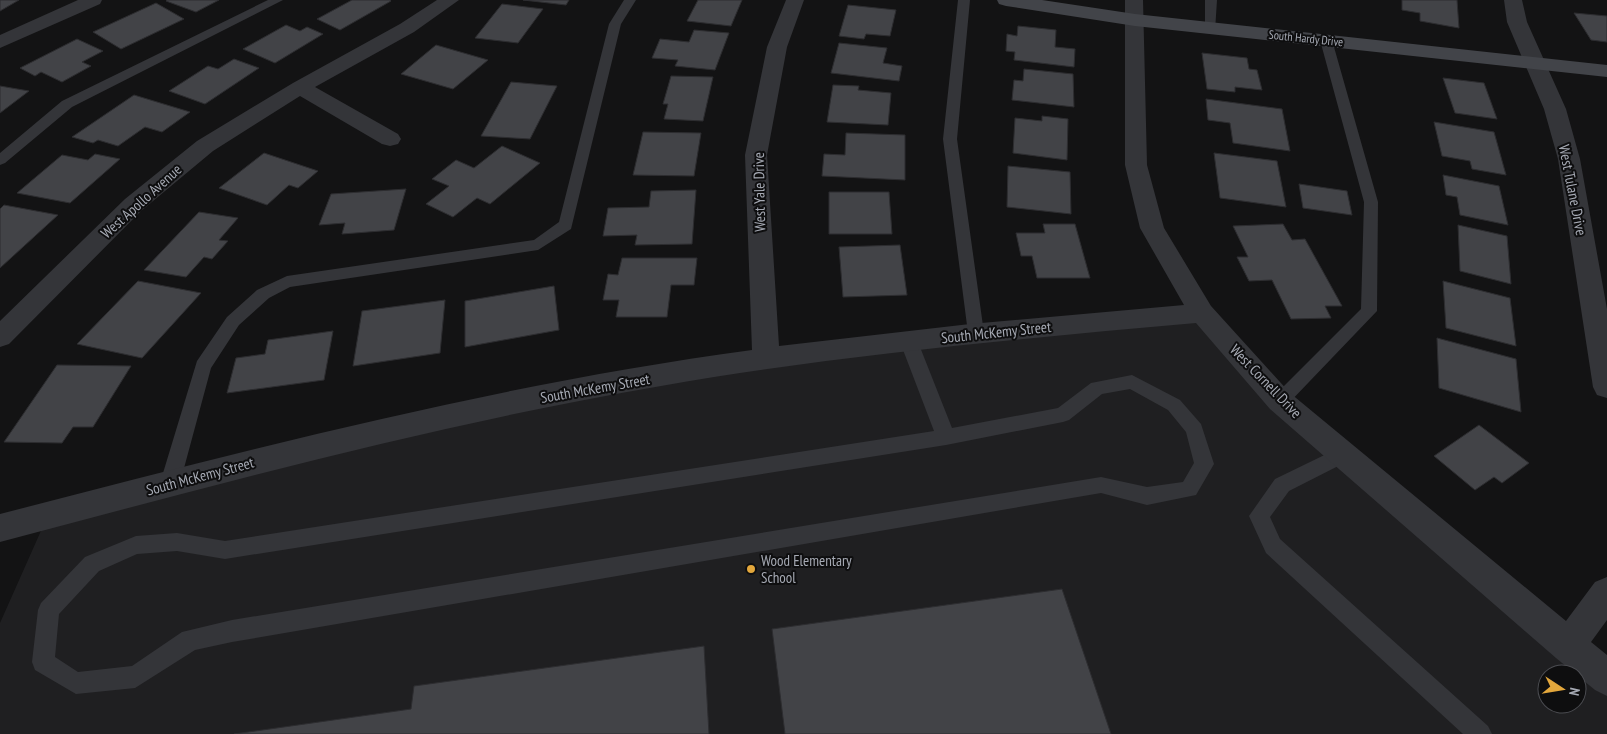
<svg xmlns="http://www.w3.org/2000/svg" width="1607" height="734" font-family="'PT Sans Narrow',sans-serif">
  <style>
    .built { fill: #1f1f21; fill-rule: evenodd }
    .building { fill: #424347; stroke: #2d2d30 }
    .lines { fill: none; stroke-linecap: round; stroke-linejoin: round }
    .lane { fill: #343539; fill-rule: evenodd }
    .street { fill: #343539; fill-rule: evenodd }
    .secondary { fill: #424449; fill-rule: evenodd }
    .poi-dot { fill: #e3a73c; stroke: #0e0e0f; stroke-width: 2 }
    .labels { text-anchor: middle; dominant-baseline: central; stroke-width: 4; stroke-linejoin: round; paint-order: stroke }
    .far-street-label { font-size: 12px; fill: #a6aab4; stroke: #0e0e0f }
    .street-label { font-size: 15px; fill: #a6aab4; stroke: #0e0e0f }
    .poi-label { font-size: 15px; fill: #a6aab4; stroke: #0e0e0f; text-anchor: start }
  </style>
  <rect width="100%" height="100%" fill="#131314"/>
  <path class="built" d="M1202 313 1280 401 1607 678V734H0V623L48 515 586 388ZM1547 674H1577V704H1547Z"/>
  <path class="building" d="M0 0H19L0 11Z
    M219 0 196 12 166 1 167 0Z
    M352 0H390L391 1 340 30 317 19Z
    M523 0H569L566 5Z
    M698 0H742L731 26 687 21Z
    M1402 0H1457L1459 28 1420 21V13L1402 10Z
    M156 3 184 19 121 49 93 32Z
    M502 4 543 9 518 43 475 38Z
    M848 5 896 10 890 36 866 34 864 39 839 36Z
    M1574 13 1607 16V42L1591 40Z
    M286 25 300 31 307 27 323 34 275 63 243 49Z
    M1018 26 1056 30 1055 47 1075 49 1074 67 1014 60 1015 52 1006 51 1007 34 1017 36Z
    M694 30 729 33 715 70 675 66 678 60 652 58 660 39 689 42Z
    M77 39 103 51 82 62 91 66 62 82 41 72 35 76 20 68Z
    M839 43 887 48 883 63 902 66 899 81 831 73Z
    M436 45 488 60 453 89 401 74Z
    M1202 53 1247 58 1249 69 1257 70 1262 90 1235 87V92L1207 89Z
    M234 59 259 68 205 104 169 91 208 66 218 69Z
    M1024 69 1073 74 1074 107 1012 100 1014 80 1023 81Z
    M671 76 713 77 703 121 664 119 668 104H663Z
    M1443 78 1484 83 1497 119 1455 113Z
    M511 82 557 86 530 139 481 136Z
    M833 85 859 86 858 90 891 93 888 125 827 122Z
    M0 86 29 91 0 113Z
    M134 95 190 112 162 132 145 127 118 146 98 140 93 143 72 137Z
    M1206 99 1282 109 1290 151 1233 143 1230 123 1208 120Z
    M1042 116 1068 119 1067 160 1013 153 1015 118 1042 121Z
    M1434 122 1494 132 1506 175 1472 169 1470 161 1442 156Z
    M643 132 701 133 694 176 633 175Z
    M846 133 905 135V180L822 176 824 154 845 155Z
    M502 146 540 163 490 204 477 198 453 217 426 204 449 186 432 179 456 160 474 168Z
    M264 153 318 171 298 188 289 185 267 205 219 188Z
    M1214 153 1277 161 1286 207 1220 198Z
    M95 154 120 159 70 203 17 193 62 155 88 160Z
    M1008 166 1070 172 1071 214 1007 207Z
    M1443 175 1499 186 1508 225 1460 215 1457 197 1446 195Z
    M1299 184 1347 191 1352 215 1303 208Z
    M406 189 394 230 342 234 345 223 319 225 331 194Z
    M696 190 692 244 635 245 637 235 603 236 608 208 649 207 651 191Z
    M829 192H889L892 234H829Z
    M4 205 58 215 0 268V209Z
    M199 212 238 218 219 240 228 241 212 259 204 257 186 277 144 270Z
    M1043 224H1075L1090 278H1037L1032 256H1021L1016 233H1045Z
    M1283 224 1292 240 1305 239 1342 306H1325L1331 318 1291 319 1272 280 1249 281 1237 257H1248L1233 226Z
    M1458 225 1507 236 1511 284 1460 271Z
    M900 245 907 295 843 297 839 247Z
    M622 258H697L694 285H671L667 317H616L619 300H603L608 274 618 275Z
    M138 281 201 293 142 358 77 344Z
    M1443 281 1510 298 1516 346 1446 328Z
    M554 286 559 330 465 347V301Z
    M445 300 440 353 353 366 362 311Z
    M333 331 324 380 227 393 236 358 265 354 268 340Z
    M1437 338 1516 359 1521 412 1439 388Z
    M57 365 131 366 93 427H73L62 443 4 442Z
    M1479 425 1529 463 1502 483 1494 477 1475 490 1434 456Z
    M1062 589 1111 734H785L772 629Z
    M704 646 709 734H234L411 709 414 686Z"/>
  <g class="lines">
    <path class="lane" d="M268 0H283L72 107 5 163 0 165V153L62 101Z
      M624 0H636L621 24 571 229 538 250 290 287 269 298 239 325 211 368 180 483 177 489 170 491 163 489 160 483 197 361 227 317 257 290 287 276 534 240 559 222 609 24Z
      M958 0H970L957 139 984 333 982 338 976 339 970 338 968 333 943 139Z
      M1205 0H1217L1215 31 1211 32 1205 28Z
      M1326 36 1332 40 1378 202 1377 311 1286 406 1280 408 1274 406 1271 401 1274 396 1361 309 1364 202 1320 40Z
      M909 335 915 337 918 342 952 428 1058 408 1091 383 1132 375 1180 400 1201 424 1214 464 1196 495 1147 505 1101 493 232 642 195 650 135 688 76 694 35 670 32 662 38 610 41 603 85 557 136 536 177 533 225 541 934 431 900 342 903 337ZM1130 389 1168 410 1186 432 1194 463 1183 482 1147 487 1101 477 232 620 182 632 132 666 78 672 55 657 59 614 99 571 137 554 177 551 225 559 946 445 1063 422 1069 420 1102 394Z
      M1343 446 1350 448 1352 454 1350 460 1289 491 1270 517 1280 539 1488 726 1492 734H1463L1266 553 1249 516 1275 479Z"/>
    <path class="street" d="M78 0H102L100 4 0 48V35Z
      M437 0H459L414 32 315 87 398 134 401 139 398 144 390 146 382 144 300 96 213 151 141 211 9 344 0 347V321L125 199 197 141 293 83 400 24Z
      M786 0H804L787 47 767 155 779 346 970 324 1184 305 1140 228 1125 165V0H1143L1147 165 1164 228 1211 306 1290 393 1566 621 1595 582 1607 577V620L1591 642 1607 655V696L1595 690 1556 658 1270 409 1196 323C1017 339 838 355 661 386 438 424 219 484 0 542V514C248 450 498 384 752 350L745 155 767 47Z
      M1504 0H1522L1527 22 1566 109 1580 159 1607 309V398L1597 395 1593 387 1558 159 1544 109 1507 22Z"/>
    <path class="secondary" d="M997 0H1042L1135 14 1607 65V77L1135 26 1006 6 999 4Z"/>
  </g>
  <circle class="poi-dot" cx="751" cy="569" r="5"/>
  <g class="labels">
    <g class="far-street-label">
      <text transform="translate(1306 38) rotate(6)">South Hardy Drive</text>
    </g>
    <g class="street-label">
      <text transform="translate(1573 190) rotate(79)">West Tulane Drive</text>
      <text transform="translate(759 192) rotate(-91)">West Yale Drive</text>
      <text transform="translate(141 201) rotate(-42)">West Apollo Avenue</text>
      <text transform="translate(996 332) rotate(-6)">South McKemy Street</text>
      <text transform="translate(1266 381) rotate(46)">West Cornell Drive</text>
      <text transform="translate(595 388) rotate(-10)">South McKemy Street</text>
      <text transform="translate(200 476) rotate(-15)">South McKemy Street</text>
    </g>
    <g class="poi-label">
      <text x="761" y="560">Wood Elementary<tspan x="761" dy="17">School</tspan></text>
    </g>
  </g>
  <g transform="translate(1562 689) rotate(102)"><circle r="24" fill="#0e0e0f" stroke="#4b4c51"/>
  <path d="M0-4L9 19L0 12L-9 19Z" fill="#e3a73c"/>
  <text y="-8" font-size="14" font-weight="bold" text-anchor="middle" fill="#a6aab4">N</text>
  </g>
</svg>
